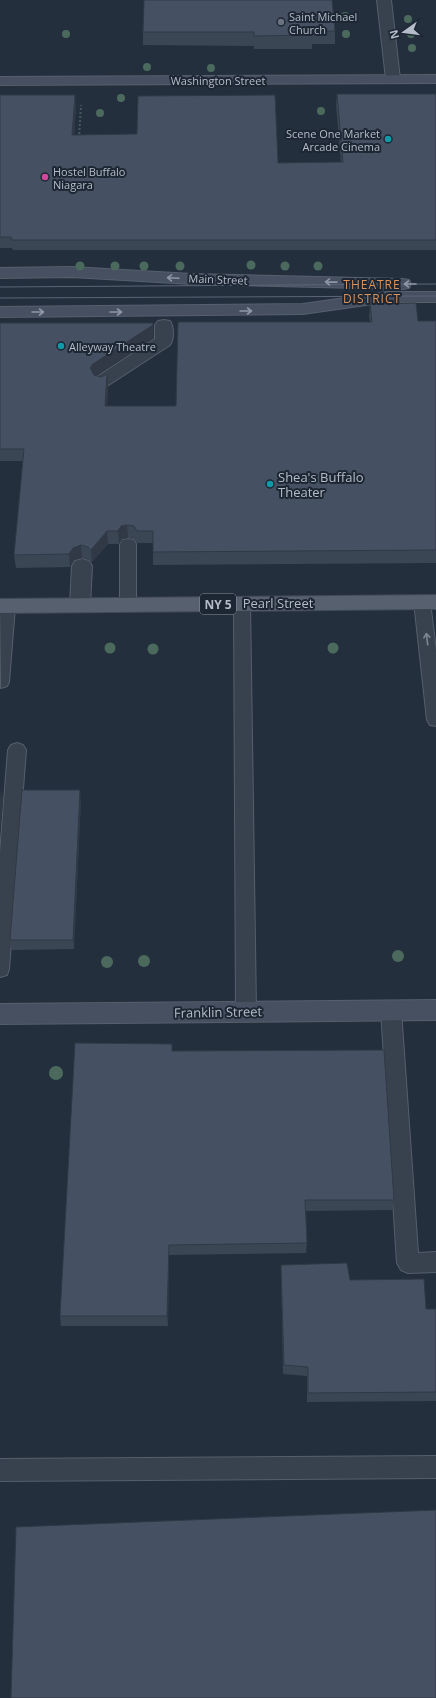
<svg xmlns="http://www.w3.org/2000/svg" width="436" height="1698" font-family="'Open Sans',sans-serif">
  <style>
    .lines { fill: none; stroke-linecap: round; stroke-linejoin: round }
    .lane-casing { stroke: #565f6c; stroke-width: 2 }
    .street-casing { stroke: #565f6c; stroke-width: 2 }
    .secondary-casing { stroke: #565f6c; stroke-width: 2 }
    .primary-casing { stroke: #414a57; stroke-width: 2 }
    .path { stroke: #44595c; stroke-width: 2; stroke-dasharray: 2 2; stroke-linecap: butt }
    .lane { fill: #38414e; fill-rule: evenodd }
    .street { fill: #38414e; fill-rule: evenodd }
    .secondary { fill: #465061; fill-rule: evenodd }
    .primary { fill: #56606e; fill-rule: evenodd }
    .tram { stroke: #5a6575; stroke-width: 1 }
    .tree { fill: #4b6a5d }
    .wall { fill: #3b4654 }
    .shaded-wall { fill: #303945 }
    .building { fill: #455162; stroke: #303945 }
    .oneway { stroke: #8e96a5 }
    .oneway2 { stroke: #7c8592 }
    .worship-dot { fill: #6b7280; stroke: #1d2633; stroke-width: 1.5 }
    .culture-dot { fill: #0f9aa8; stroke: #1d2633; stroke-width: 1.5 }
    .hotel-dot { fill: #d1479c; stroke: #1d2633; stroke-width: 1.5 }
    .labels { text-anchor: middle; dominant-baseline: central; stroke-width: 4; stroke-linejoin: round; paint-order: stroke }
    .far-poi-label { font-size: 11px; fill: #b4bcc9; stroke: #1d2633; text-anchor: start }
    .far-street-label { font-size: 11px; fill: #b4bcc9; stroke: #1d2633 }
    .far-neighbourhood-label { font-size: 12px; letter-spacing: 1px; fill: #d59563; stroke: #1d2633 }
    .shield { fill: #1d2633; stroke: #878f9c; stroke-width: 1 }
    .shield-label { font-size: 12px; font-weight: bold; fill: #b4bcc9 }
    .poi-label { font-size: 13px; fill: #b4bcc9; stroke: #1d2633; text-anchor: start }
    .street-label { font-size: 13px; fill: #b4bcc9; stroke: #1d2633 }
  </style>
  <rect width="100%" height="100%" fill="#242f3e"/>
  <g class="lines">
    <g class="lane-casing">
      <path id="lane" d="M128 539 134 540 136 544V605L134 609 128 611 122 609 120 605V544L122 540Z
        M422 596 428 598 430 602 436 650V726L430 725 427 720 414 602 416 598Z
        M242 598 248 600 250 604 256 1011 253 1017 246 1019 239 1017 236 1011 234 604 236 600Z
        M7 600 13 602 15 606 9 682 7 686 1 688 0 604 1 602Z
        M17 743 23 745 26 750 9 969 7 975 0 977V853L8 750 11 745Z
        M391 1002 398 1004 401 1010 418 1253 436 1252V1272L408 1273 401 1270 397 1263 381 1010 384 1004Z
        M436 1456V1478L0 1481V1459Z"/>
    </g>
    <g class="street-casing">
      <path id="street" d="M377 0H391L400 79 398 82 393 83 388 82 386 79Z
        M164 320 170 321C174 327 174 339 170 345L107 386 101 388 95 386 92 382 95 378 155 339V325L158 321Z
        M82 559 89 561 92 566 90 605 87 610 80 612 73 610 70 605 72 566 75 561Z"/>
    </g>
    <g class="secondary-casing">
      <path id="secondary" d="M436 75V83L0 85V77Z
        M72 267 192 274 403 279 409 280 411 284 409 288 403 289 192 284 72 277 0 278V268Z
        M387 292H436V302H387L303 314 0 317V307L303 304Z
        M436 1000V1020L0 1024V1004Z"/>
    </g>
    <g class="primary-casing">
      <path id="primary" d="M436 595V609L0 613V599Z"/>
    </g>
    <path class="path" d="M79 138 81 105"/>
    <use href="#lane" class="lane"/>
    <use href="#street" class="street"/>
    <use href="#secondary" class="secondary"/>
    <use href="#primary" class="primary"/>
    <path class="tram" d="M0 287 436 284
      M0 298 436 296"/>
  </g>
  <g class="tree">
    <circle cx="345" cy="16" r="4"/>
    <circle cx="408" cy="19" r="4"/>
    <circle cx="66" cy="34" r="4"/>
    <circle cx="346" cy="34" r="4"/>
    <circle cx="411" cy="34" r="4"/>
    <circle cx="412" cy="48" r="4"/>
    <circle cx="147" cy="67" r="4"/>
    <circle cx="211" cy="68" r="4"/>
    <circle cx="121" cy="98" r="4"/>
    <circle cx="321" cy="111" r="4"/>
    <circle cx="100" cy="113" r="4"/>
    <circle cx="251" cy="265" r="4.5"/>
    <circle cx="80" cy="266" r="4.5"/>
    <circle cx="115" cy="266" r="4.5"/>
    <circle cx="144" cy="266" r="4.5"/>
    <circle cx="180" cy="266" r="4.5"/>
    <circle cx="285" cy="266" r="4.5"/>
    <circle cx="318" cy="266" r="4.5"/>
    <circle cx="110" cy="648" r="5.5"/>
    <circle cx="333" cy="648" r="5.5"/>
    <circle cx="153" cy="649" r="5.5"/>
    <circle cx="398" cy="956" r="6"/>
    <circle cx="144" cy="961" r="6"/>
    <circle cx="107" cy="962" r="6"/>
    <circle cx="56" cy="1073" r="7"/>
  </g>
  <path class="wall" d="M335 31V44H312V49H254V46L143 45V32Z
    M337 94H436V250H13L12 248H0V95L76 105 74 135 278 163 341 162 336 105Z
    M370 304 418 321H436V563L153 565V543H137L134 539 128 538 122 539 119 544H108L92 562 89 560 82 558 74 560 70 567 16 568 14 555 23 461H0V323L154 338 96 375 101 377 107 374 108 387 107 406H176L370 322 369 316Z
    M81 799 74 949 12 950 10 940Z
    M172 1051 394 1200 392 1210 306 1211 307 1243 306 1253 169 1255 168 1326H61L60 1316Z
    M281 1265 350 1280 426 1309H436V1401L307 1402V1376L283 1374 281 1275Z"/>
  <path class="shaded-wall" d="M75 95 76 105 73 145 72 135Z
    M153 323 154 338 94 377 90 368 93 364Z
    M107 374 108 387 106 419 105 406Z
    M127 525 128 538 122 539 119 544 118 531 121 526Z
    M107 531 108 544 92 562 91 550Z
    M81 545 82 558 74 560 70 567 69 554 73 548Z
    M1 788 3 800 0 834V798Z
    M80 790 81 799 74 949 73 940Z
    M169 1245V1255L168 1326 167 1316Z"/>
  <path class="building" d="M144 0H332L335 31H312V35L254 36V32H143Z
    M337 94H436V240H12L11 237H0V95H75L72 135 137 134 138 96 275 95 278 163 343 162Z
    M416 303 418 321H436V550L153 552V531H137L134 526 127 525 121 526 118 531H107L91 550 88 547 81 545 73 548 69 554 14 555 24 449H0V323H153V325L93 364 90 368 94 375 101 377 107 374 105 406H176L178 322H372L370 304Z
    M22 790H80L73 940H10Z
    M75 1043 172 1044V1051L384 1050 394 1200H305L307 1243 169 1245 167 1316H60Z
    M347 1263 350 1280 424 1279 426 1309H436V1392L308 1393V1367L284 1365 281 1265Z
    M436 1510V1698H11L16 1527Z"/>
  <defs><path id="oneway-shaft" d="M-6 0H5M1.5-3L5.5 0L1.5 3" fill="none" stroke-width="1.6" stroke-linecap="round" stroke-linejoin="round"/></defs>
  <g class="oneway">
    <use href="#oneway-shaft" transform="translate(173 278) rotate(-177)"/>
    <use href="#oneway-shaft" transform="translate(331 282) rotate(-179)"/>
    <use href="#oneway-shaft" transform="translate(410 284) rotate(180)"/>
    <use href="#oneway-shaft" transform="translate(246 311)"/>
    <use href="#oneway-shaft" transform="translate(38 312)"/>
    <use href="#oneway-shaft" transform="translate(116 312)"/>
  </g>
  <use class="oneway2" href="#oneway-shaft" transform="translate(427 639) rotate(-97)"/>
  <circle class="worship-dot" cx="281" cy="22" r="4"/>
  <g class="culture-dot">
    <circle cx="388" cy="139" r="4"/>
    <circle cx="61" cy="346" r="4"/>
    <circle cx="270" cy="484" r="4"/>
  </g>
  <circle class="hotel-dot" cx="45" cy="177" r="4"/>
  <g class="labels">
    <g class="far-poi-label">
      <text x="289" y="16">Saint Michael<tspan x="289" dy="13">Church</tspan></text>
      <text x="380" y="133" text-anchor="end">Scene One Market<tspan x="380" dy="13">Arcade Cinema</tspan></text>
      <text x="53" y="171">Hostel Buffalo<tspan x="53" dy="13">Niagara</tspan></text>
      <text x="69" y="346">Alleyway Theatre</text>
    </g>
    <g class="far-street-label">
      <text x="218" y="80">Washington Street</text>
      <text transform="translate(218 279) rotate(2)">Main Street</text>
    </g>
    <g class="far-neighbourhood-label">
      <text x="372" y="284">THEATRE<tspan x="372" dy="14">DISTRICT</tspan></text>
    </g>
    <rect class="shield" x="200" y="594" width="36" height="20" rx="3"/>
    <g class="shield-label">
      <text x="218" y="604">NY 5</text>
    </g>
    <g class="poi-label">
      <text x="278" y="477">Shea's Buffalo<tspan x="278" dy="15">Theater</tspan></text>
    </g>
    <g class="street-label">
      <text x="278" y="603">Pearl Street</text>
      <text transform="translate(218 1012) rotate(-1)">Franklin Street</text>
    </g>
  </g>
  <g transform="translate(404 32) rotate(256)" stroke="#1d2633" stroke-width="3" paint-order="stroke">
  <path d="M0-3L7 15L0 10L-7 15Z" fill="#b4bcc9"/>
  <text y="-6" font-size="11" font-weight="bold" text-anchor="middle" fill="#b4bcc9">N</text>
  </g>
</svg>
